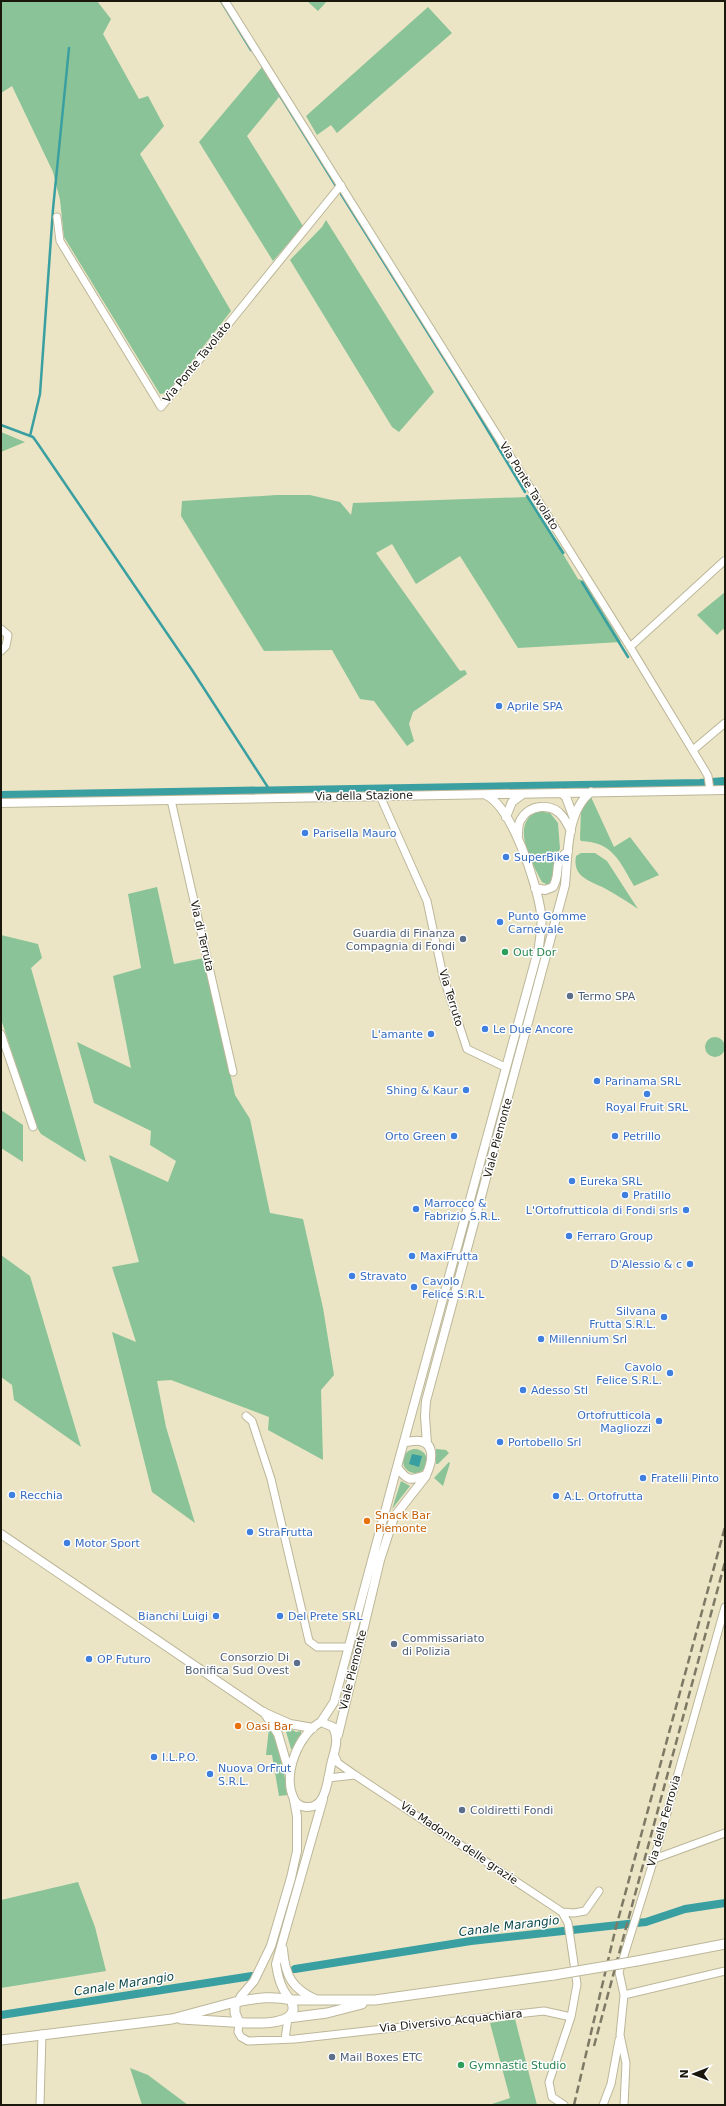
<svg xmlns="http://www.w3.org/2000/svg" width="726" height="2106" font-family="'DejaVu Sans',sans-serif">
  <style>
    .green { fill: #89c397 }
    .water { fill: #3a9fa1 }
    .lines { fill: none; stroke-linecap: round; stroke-linejoin: round }
    .stream { stroke: #3a9fa1; stroke-width: 2.5 }
    .canal { stroke: #3a9fa1; stroke-width: 8 }
    .minor-casing { stroke: #bcb799; stroke-width: 9 }
    .tertiary-casing { stroke: #bcb799; stroke-width: 10 }
    .secondary-casing { stroke: #bcb799; stroke-width: 11 }
    .minor { stroke: #fff; stroke-width: 7 }
    .tertiary { stroke: #fff; stroke-width: 8 }
    .secondary { stroke: #fff; stroke-width: 9 }
    .rail { stroke: #7d7964; stroke-width: 2.5; stroke-dasharray: 8 4; stroke-linecap: butt }
    .secondary-bridge-casing { stroke: #bcb799; stroke-width: 11; stroke-linecap: butt }
    .secondary-bridge { stroke: #fff; stroke-width: 9 }
    .shop-dot { fill: #3f7fe0; stroke: #fff; stroke-width: 1.5 }
    .service-dot { fill: #5c6f8a; stroke: #fff; stroke-width: 1.5 }
    .leisure-dot { fill: #2e9e5b; stroke: #fff; stroke-width: 1.5 }
    .food-dot { fill: #e8710a; stroke: #fff; stroke-width: 1.5 }
    .labels { text-anchor: middle; dominant-baseline: central; stroke-width: 3; stroke-linejoin: round; paint-order: stroke }
    .street-label { font-size: 11px; fill: #1a180d; stroke: #fff }
    .shop-label { font-size: 11px; fill: #366cbe; stroke: #fff; text-anchor: start }
    .service-label { font-size: 11px; fill: #4e5e75; stroke: #fff; text-anchor: start }
    .leisure-label { font-size: 11px; fill: #27864d; stroke: #fff; text-anchor: start }
    .food-label { font-size: 11px; fill: #c56008; stroke: #fff; text-anchor: start }
    .water-label { font-size: 12px; font-style: italic; fill: #0b4849; stroke: #fff }
  </style>
  <rect width="100%" height="100%" fill="#ebe5c6"/>
  <path class="green" d="M1 1H97L111 19 103 34 139 99 148 96 164 126 140 154 231 311 167 393 160 394 64 237 60 200 53 172 12 86 1 93Z
    M307 1H327L318 11Z
    M428 7 452 33 337 133 331 125 317 135 306 116Z
    M262 67 279 97 247 136 303 226 273 261 199 142Z
    M326 220 434 392 399 432 392 427 290 260 322 227Z
    M1 432 25 442 1 452Z
    M277 495H310L340 502 351 515 353 503 528 497 565 553 563 554 578 579 584 581 621 642 518 648 460 556 416 584 392 544 376 553 460 671 465 670 467 674 413 712 409 724 414 741 407 746 374 701 360 699 332 650 264 651 181 516 182 501Z
    M725 592V631L723 629 717 635 697 615Z
    M591 797 614 847 630 837 659 875 634 886C620 862 613 842 581 841L580 839 581 810 582 805Z
    M538 811 550 813 558 823 560 849 554 860V881L548 885 542 882C532 862 509 824 538 811Z
    M581 853H595L607 861 638 909C628 902 617 895 606 889 591 881 572 878 576 856Z
    M157 887 174 964 204 958 235 1095 250 1119 270 1213 303 1219 323 1308 334 1375 321 1390 323 1460 268 1430 269 1417 171 1380 157 1381 166 1427 195 1523 152 1492 112 1332 136 1342 112 1267 139 1262 109 1155 168 1182 176 1161 150 1145 151 1131 94 1103 77 1042 131 1068 113 976 141 968 128 894Z
    M1 935 38 944 42 958 31 968 33 975 86 1162 41 1134 36 1126 1 1019Z
    M705 1047a10 10 0 1 1 20 0a10 10 0 1 1-20 0Z
    M1 1110 23 1125V1162L1 1148Z
    M1 1255 30 1276 81 1447 14 1400 12 1385 1 1377Z
    M436 1449 446 1450 449 1453 438 1464H436Z
    M403 1461a12 12 0 1 1 24 0a12 12 0 1 1-24 0Z
    M449 1462 450 1463 443 1486 434 1478Z
    M401 1481 410 1486 392 1509Z
    M287 1727 296 1732 301 1731V1735L293 1749H291L285 1728Z
    M269 1728H271L278 1741 288 1795 279 1796 272 1755H266Z
    M78 1882 95 1927 106 1971 1 1988V1900Z
    M515 2019 537 2105H489L510 2098 490 2023Z
    M130 2068 148 2075 188 2105H142Z"/>
  <path class="water" d="M412 1454 422 1456 419 1467 409 1464Z"/>
  <g class="lines">
    <path class="stream" d="M221 1 251 50
      M271 81 336 186
      M341 194 455 376 525 492
      M1 425 33 437 38 444 192 670 269 789
      M30 436 40 394 53 209 69 48
      M527 496 563 553
      M582 582 628 657"/>
    <path class="canal" d="M1 795 700 783 725 781
      M295 1969 471 1941 646 1922 685 1909 725 1903
      M1 2015 252 1976"/>
    <g class="minor-casing">
      <path id="minor" d="M225 1 630 647 704 769 708 776 710 790
        M57 217 60 241 161 407 341 185
        M1 629 8 635 6 646 1 651
        M630 647 724 561
        M693 750 725 723
        M380 796 427 901 443 976 467 1049 505 1067
        M171 800 233 1072
        M1 1034 33 1127
        M246 1416 252 1421 271 1479 309 1641 317 1647H349
        M334 1754 338 1763 355 1775 562 1912 574 1913 585 1911 599 1891
        M328 1778 355 1775
        M654 1859 725 1833
        M624 1995 725 1971
        M239 2023 238 2032 241 2037 248 2041 295 2039 544 2011 571 2017 577 1984 568 1923 562 1912
        M285 2039 288 2018
        M40 2105 42 2034
        M564 2105 552 2097 549 2082 571 2017
        M603 2105 611 2084 619 2040
        M624 2105 626 2063 620 2035 624 1995 619 1972 654 1859 725 1607"/>
    </g>
    <g class="tertiary-casing">
      <path id="tertiary" d="M561 793 566 797 573 816
        M1 803 725 790
        M506 817 512 802 523 794
        M518 836C518 832 518 825 520 821 529 804 552 802 563 817 566 821 569 827 571 831
        M535 888 545 890 553 887C562 871 551 865 568 851
        M404 1442C408 1442 415 1440 420 1441 437 1444 431 1465 426 1475 410 1481 407 1481 397 1467L539 947C540 936 543 923 541 913 537 884 512 807 486 795
        M427 1444 425 1416 426 1401 565 885C568 856 566 811 591 792
        M1 1534 263 1712 290 1724 313 1728
        M264 1712 278 1734 290 1775
        M321 1722 334 1702 397 1467
        M321 1722 333 1727C341 1742 332 1755 330 1770 327 1784 325 1809 306 1807 302 1807 296 1804 294 1799 282 1775 298 1734 321 1722Z
        M338 1735 380 1560 394 1517 426 1476
        M283 1949C285 1976 292 1989 317 2000
        M291 2000C281 1990 278 1977 276 1964L323 1799
        M238 2002 241 1996 254 1981 271 1946 291 1878 297 1851V1816L294 1800"/>
    </g>
    <g class="secondary-casing">
      <path id="secondary" d="M637 1961 725 1944
        M291 2000H375L554 1975
        M288 2018 327 2013 362 2004
        M181 2019 231 2022C247 2023 305 2029 291 2000 272 1995 253 1999 235 2002V2013L239 2023
        M1 2040 172 2019 235 2002"/>
    </g>
    <use href="#minor" class="minor"/>
    <use href="#tertiary" class="tertiary"/>
    <use href="#secondary" class="secondary"/>
    <path class="rail" d="M594 2046 725 1562
      M574 2105 615 1931 725 1527"/>
    <g class="secondary-bridge-casing">
      <path id="secondary-bridge" d="M554 1975 637 1961"/>
    </g>
    <use href="#secondary-bridge" class="secondary-bridge"/>
  </g>
  <g class="shop-dot">
    <circle cx="499" cy="706" r="4"/>
    <circle cx="305" cy="833" r="4"/>
    <circle cx="506" cy="857" r="4"/>
    <circle cx="500" cy="922" r="4"/>
    <circle cx="485" cy="1029" r="4"/>
    <circle cx="431" cy="1034" r="4"/>
    <circle cx="597" cy="1081" r="4"/>
    <circle cx="466" cy="1090" r="4"/>
    <circle cx="647" cy="1094" r="4"/>
    <circle cx="454" cy="1136" r="4"/>
    <circle cx="615" cy="1136" r="4"/>
    <circle cx="572" cy="1181" r="4"/>
    <circle cx="625" cy="1195" r="4"/>
    <circle cx="416" cy="1209" r="4"/>
    <circle cx="686" cy="1210" r="4"/>
    <circle cx="569" cy="1236" r="4"/>
    <circle cx="412" cy="1256" r="4"/>
    <circle cx="690" cy="1264" r="4"/>
    <circle cx="352" cy="1276" r="4"/>
    <circle cx="414" cy="1287" r="4"/>
    <circle cx="664" cy="1317" r="4"/>
    <circle cx="541" cy="1339" r="4"/>
    <circle cx="670" cy="1373" r="4"/>
    <circle cx="523" cy="1390" r="4"/>
    <circle cx="659" cy="1421" r="4"/>
    <circle cx="500" cy="1442" r="4"/>
    <circle cx="643" cy="1478" r="4"/>
    <circle cx="12" cy="1495" r="4"/>
    <circle cx="556" cy="1496" r="4"/>
    <circle cx="250" cy="1532" r="4"/>
    <circle cx="67" cy="1543" r="4"/>
    <circle cx="216" cy="1616" r="4"/>
    <circle cx="280" cy="1616" r="4"/>
    <circle cx="89" cy="1659" r="4"/>
    <circle cx="154" cy="1757" r="4"/>
    <circle cx="210" cy="1774" r="4"/>
  </g>
  <g class="service-dot">
    <circle cx="463" cy="939" r="4"/>
    <circle cx="570" cy="996" r="4"/>
    <circle cx="394" cy="1644" r="4"/>
    <circle cx="297" cy="1663" r="4"/>
    <circle cx="462" cy="1810" r="4"/>
    <circle cx="332" cy="2057" r="4"/>
  </g>
  <g class="leisure-dot">
    <circle cx="505" cy="952" r="4"/>
    <circle cx="461" cy="2065" r="4"/>
  </g>
  <g class="food-dot">
    <circle cx="367" cy="1521" r="4"/>
    <circle cx="238" cy="1726" r="4"/>
  </g>
  <g class="labels">
    <g class="street-label">
      <text transform="translate(197 362) rotate(-51)">Via Ponte Tavolato</text>
      <text transform="translate(529 486) rotate(58)">Via Ponte Tavolato</text>
      <text transform="translate(364 796) rotate(-1)">Via della Stazione</text>
      <text transform="translate(202 936) rotate(77)">Via di Terruta</text>
      <text transform="translate(451 998) rotate(73)">Via Terruto</text>
      <text transform="translate(498 1138) rotate(-75)">Viale Piemonte</text>
      <text transform="translate(353 1670) rotate(-76)">Viale Piemonte</text>
      <text transform="translate(664 1821) rotate(-74)">Via della Ferrovia</text>
      <text transform="translate(459 1843) rotate(34)">Via Madonna delle grazie</text>
      <text transform="translate(451 2021) rotate(-6)">Via Diversivo Acquachiara</text>
    </g>
    <g class="shop-label">
      <text x="507" y="706">Aprile SPA</text>
      <text x="313" y="833">Parisella Mauro</text>
      <text x="514" y="857">SuperBike</text>
      <text x="508" y="916">Punto Gomme<tspan x="508" dy="13">Carnevale</tspan></text>
      <text x="493" y="1029">Le Due Ancore</text>
      <text x="423" y="1034" text-anchor="end">L'amante</text>
      <text x="605" y="1081">Parinama SRL</text>
      <text x="458" y="1090" text-anchor="end">Shing &amp; Kaur</text>
      <text x="647" y="1107" text-anchor="middle">Royal Fruit SRL</text>
      <text x="446" y="1136" text-anchor="end">Orto Green</text>
      <text x="623" y="1136">Petrillo</text>
      <text x="580" y="1181">Eureka SRL</text>
      <text x="633" y="1195">Pratillo</text>
      <text x="424" y="1203">Marrocco &amp;<tspan x="424" dy="13">Fabrizio S.R.L.</tspan></text>
      <text x="678" y="1210" text-anchor="end">L'Ortofrutticola di Fondi srls</text>
      <text x="577" y="1236">Ferraro Group</text>
      <text x="420" y="1256">MaxiFrutta</text>
      <text x="682" y="1264" text-anchor="end">D'Alessio &amp; c</text>
      <text x="360" y="1276">Stravato</text>
      <text x="422" y="1281">Cavolo<tspan x="422" dy="13">Felice S.R.L</tspan></text>
      <text x="656" y="1311" text-anchor="end">Silvana<tspan x="656" dy="13">Frutta S.R.L.</tspan></text>
      <text x="549" y="1339">Millennium Srl</text>
      <text x="662" y="1367" text-anchor="end">Cavolo<tspan x="662" dy="13">Felice S.R.L.</tspan></text>
      <text x="531" y="1390">Adesso Stl</text>
      <text x="651" y="1415" text-anchor="end">Ortofrutticola<tspan x="651" dy="13">Magliozzi</tspan></text>
      <text x="508" y="1442">Portobello Srl</text>
      <text x="651" y="1478">Fratelli Pinto</text>
      <text x="20" y="1495">Recchia</text>
      <text x="564" y="1496">A.L. Ortofrutta</text>
      <text x="258" y="1532">StraFrutta</text>
      <text x="75" y="1543">Motor Sport</text>
      <text x="208" y="1616" text-anchor="end">Bianchi Luigi</text>
      <text x="288" y="1616">Del Prete SRL</text>
      <text x="97" y="1659">OP Futuro</text>
      <text x="162" y="1757">I.L.P.O.</text>
      <text x="218" y="1768">Nuova OrFrut<tspan x="218" dy="13">S.R.L.</tspan></text>
    </g>
    <g class="service-label">
      <text x="455" y="933" text-anchor="end">Guardia di Finanza<tspan x="455" dy="13">Compagnia di Fondi</tspan></text>
      <text x="578" y="996">Termo SPA</text>
      <text x="402" y="1638">Commissariato<tspan x="402" dy="13">di Polizia</tspan></text>
      <text x="289" y="1657" text-anchor="end">Consorzio Di<tspan x="289" dy="13">Bonifica Sud Ovest</tspan></text>
      <text x="470" y="1810">Coldiretti Fondi</text>
      <text x="340" y="2057">Mail Boxes ETC</text>
    </g>
    <g class="leisure-label">
      <text x="513" y="952">Out Dor</text>
      <text x="469" y="2065">Gymnastic Studio</text>
    </g>
    <g class="food-label">
      <text x="375" y="1515">Snack Bar<tspan x="375" dy="13">Piemonte</tspan></text>
      <text x="246" y="1726">Oasi Bar</text>
    </g>
    <g class="water-label">
      <text transform="translate(509 1926) rotate(-7)">Canale Marangio</text>
      <text transform="translate(124 1984) rotate(-9)">Canale Marangio</text>
    </g>
  </g>
  <rect width="726" height="2106" fill="none" stroke="#1a180d" stroke-width="4"/>
  <g transform="translate(694 2074) rotate(270)" stroke="#ffffff" stroke-width="3" paint-order="stroke">
  <path d="M0-3L7 15L0 10L-7 15Z" fill="#1a180d"/>
  <text y="-6" font-size="11" font-weight="bold" text-anchor="middle" fill="#1a180d">N</text>
  </g>
</svg>
